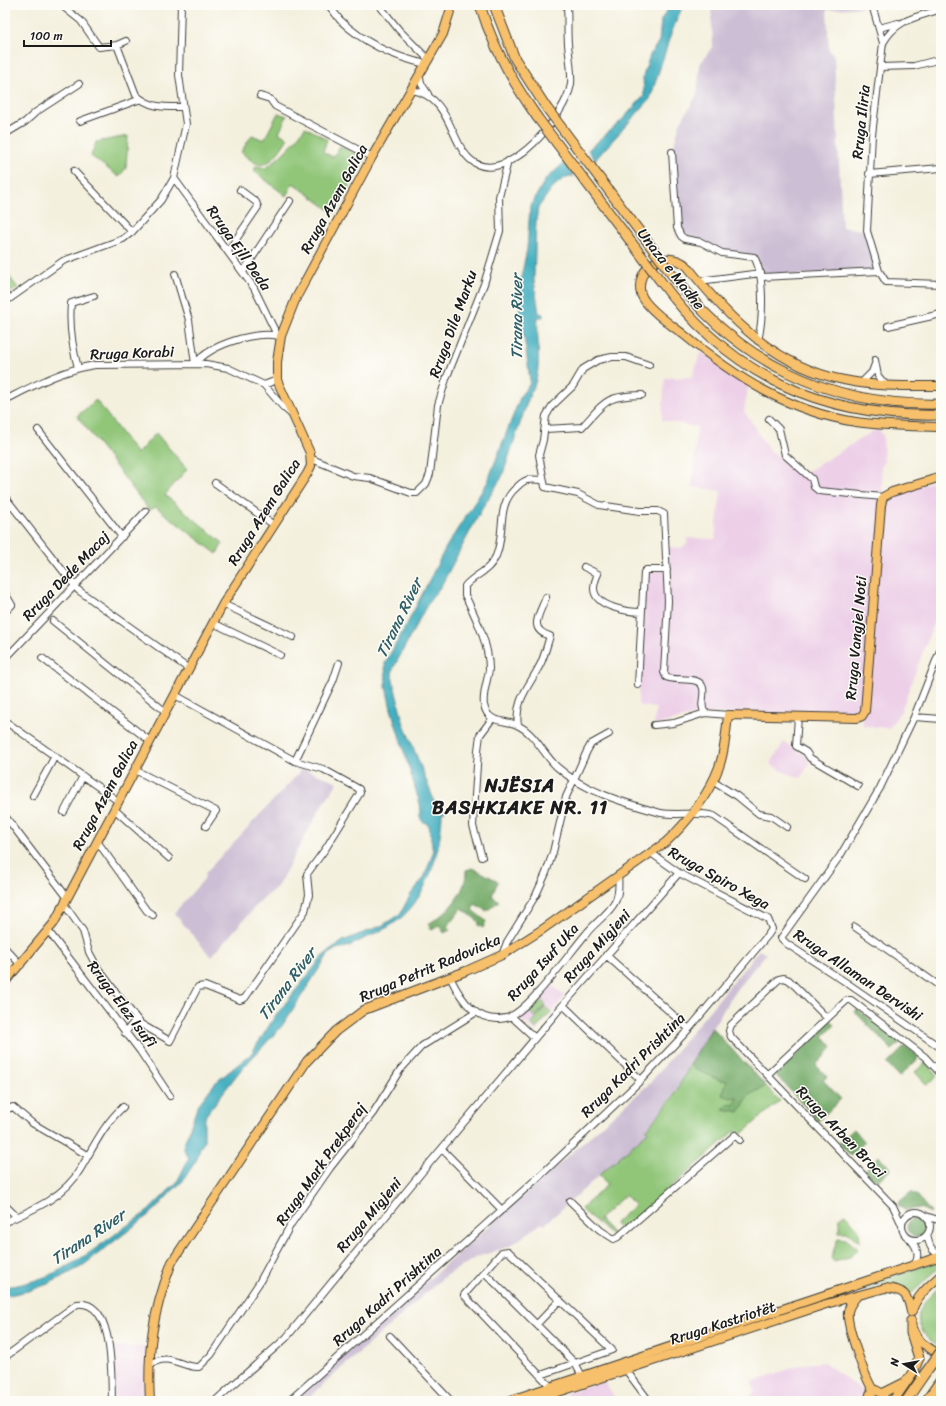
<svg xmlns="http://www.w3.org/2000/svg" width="946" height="1406" font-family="Sriracha,sans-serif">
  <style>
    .built { fill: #edd0e8 }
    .industrial { fill: #ccbed4 }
    .green { fill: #91c679; stroke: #56714a }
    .forest { fill: #74ab69; stroke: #486442 }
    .water { fill: #43afc0; stroke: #30666e }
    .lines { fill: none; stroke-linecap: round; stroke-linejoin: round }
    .minor-casing { stroke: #3c3c39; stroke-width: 8 }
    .major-casing { stroke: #3c3c39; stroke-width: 10 }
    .highway-casing { stroke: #3c3c39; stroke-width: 11 }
    .minor { stroke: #fff; stroke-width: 6 }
    .major { stroke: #f7c06c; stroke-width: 8 }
    .highway { stroke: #f7c06c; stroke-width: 9 }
    .highway-bridge-casing { stroke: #3c3c39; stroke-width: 11; stroke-linecap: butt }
    .highway-bridge { stroke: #f7c06c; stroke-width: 9 }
    .labels { text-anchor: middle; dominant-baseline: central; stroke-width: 3; stroke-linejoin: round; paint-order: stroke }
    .street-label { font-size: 15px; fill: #1c1c1c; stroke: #fdfcf7 }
    .water-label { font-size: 16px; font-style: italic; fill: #2e5e66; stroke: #fdfcf7 }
    .district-label { font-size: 19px; font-weight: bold; letter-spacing: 1px; fill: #1c1c1c; stroke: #fdfcf7 }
  </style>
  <rect width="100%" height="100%" fill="#fdfcf7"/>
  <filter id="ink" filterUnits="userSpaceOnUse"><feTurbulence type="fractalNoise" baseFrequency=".025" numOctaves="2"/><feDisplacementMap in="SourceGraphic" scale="8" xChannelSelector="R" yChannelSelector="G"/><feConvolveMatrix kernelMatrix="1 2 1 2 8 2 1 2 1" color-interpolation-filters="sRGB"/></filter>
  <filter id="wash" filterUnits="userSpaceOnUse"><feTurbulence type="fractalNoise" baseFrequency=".012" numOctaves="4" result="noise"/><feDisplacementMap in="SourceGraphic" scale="16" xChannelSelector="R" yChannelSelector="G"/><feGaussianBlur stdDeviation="0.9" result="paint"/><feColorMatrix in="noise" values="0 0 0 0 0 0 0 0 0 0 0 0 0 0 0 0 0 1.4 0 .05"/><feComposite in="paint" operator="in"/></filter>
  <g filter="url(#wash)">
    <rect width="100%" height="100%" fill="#f4f0de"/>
    <path class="built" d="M701 352 749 383 744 411 770 451 805 473 878 428 883 436 884 462 881 468 883 497 941 479V595L932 627 901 711 889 728 863 726 862 717 705 713 654 725 656 708 638 705 644 572 666 570 665 547 681 548 688 543 686 538 715 539 721 491 692 487 697 427 662 420 665 378 692 377Z
      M784 742 809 758 810 762 801 778 784 772 770 764Z
      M549 983 565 996 536 1032 519 1017Z
      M115 1346 146 1347 144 1401H114Z
      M824 1362 864 1392 862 1401H748L755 1390 751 1382 804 1364Z
      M603 1381 618 1401H568L566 1393Z"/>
    <path class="industrial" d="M711 5H862V7L827 10 829 51 834 55 842 227 867 231 879 271 762 277 754 257 722 253 681 236 672 152 680 123 697 95 700 64 713 46Z
      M298 764 306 770 338 782 321 807 277 887 262 899 211 957 174 913 204 879 206 872 299 773Z
      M759 950 766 954 736 990 697 1052 672 1097 646 1130 648 1132 544 1225 542 1223 510 1246 477 1257 445 1276 305 1401H292L650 1083Z"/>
    <path class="green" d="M278 113 287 116 279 133 288 138C283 146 270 168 258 164 252 162 246 156 241 152L252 135 264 140Z
      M305 127 327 139 323 152 333 157 340 146 366 158 334 213 293 183 286 196 254 171 256 166 266 168C281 156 295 143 305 127Z
      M128 136 126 168 119 177 91 156 96 142Z
      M5 271 18 288 5 296Z
      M96 400 137 454 156 433 187 469 165 495 223 543 217 554 156 507 149 510 77 416Z
      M538 997 546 1005 535 1017 527 1010Z
      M545 1007 551 1012 536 1029 531 1024Z
      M712 1028 780 1101 739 1136 735 1131 631 1222 619 1229 615 1223 635 1205 625 1195 599 1219 612 1233V1235L581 1209 607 1185 599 1175 648 1132 646 1130 673 1097 697 1052Z
      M925 1063 937 1076 927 1085 915 1072Z
      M845 1214 859 1230 860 1242 847 1232H839L840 1217Z
      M838 1238 846 1239 858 1249 849 1258 834 1262 831 1258Z
      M941 1260V1266L911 1294 899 1284 884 1283 716 1336Z
      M941 1285V1341L937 1346C907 1323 917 1307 941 1285Z"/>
    <path class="forest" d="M473 868 498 881 492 896 499 901 487 911 475 904 472 910 486 921 483 928 478 925 479 922 462 908 447 927 450 930 444 933 440 925 432 930 428 924C447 914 467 892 466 870Z
      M857 1009 900 1043 892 1050 855 1012Z
      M831 1020 835 1025 823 1036 831 1045 832 1048 816 1065 827 1077 823 1080 841 1099 818 1121 776 1075Z
      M712 1028 766 1086 749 1095 739 1112 723 1109 729 1103 733 1105 737 1101V1097L732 1098 722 1095 727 1081C714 1080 706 1073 694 1069L691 1063Z
      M905 1046 918 1056 917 1060 899 1077 887 1064Z
      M854 1129 865 1142 851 1156 839 1143Z
      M879 1156 891 1168 877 1182 865 1170Z
      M911 1192 918 1196 931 1213 920 1208 906 1210 899 1207 898 1203Z
      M907 1227a10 10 0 1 1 20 0a10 10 0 1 1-20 0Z"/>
    <path class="water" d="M670 5H683L671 34 650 99 595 160 588 150 621 121 644 96 643 76 650 55 659 41 661 20Z
      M564 163 574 176 563 179 552 188 538 208 536 221 534 280 539 313 543 314V317H538C536 343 544 371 530 394L502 477 483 507 441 586 428 603 393 669 392 676 403 721 435 803 444 809 445 812 442 813C441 856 424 913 380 931 369 936 360 941 349 946 340 950 339 945 328 955L282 1026 239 1072 206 1115 204 1123V1142L200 1148 197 1159 182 1182 170 1193 155 1210 81 1267 48 1284 28 1291 5 1296V1287C64 1280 100 1243 148 1211L177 1182 189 1158 184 1149V1144L198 1105 215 1083 251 1054 276 1015 324 955 343 941 383 925 400 914 411 894 424 878 433 853 429 825 422 821 419 815 421 814 420 804 391 709 386 687 385 663 407 624 446 547 487 483 521 395 529 385 530 380 523 329 521 326 524 321 521 314 518 313V311H520L518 292 527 249 530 207 545 180Z"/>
  </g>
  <g filter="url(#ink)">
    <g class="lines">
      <g class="minor-casing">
        <path id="minor" d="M61 5 81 21 99 47 117 45 126 41
          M328 5C333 10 336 15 340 20 364 43 394 57 426 64
          M379 5 399 30 429 60
          M872 5 883 43
          M941 9C916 18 897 18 883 43L872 135 867 231 879 271 886 282 941 284
          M879 28 898 23
          M117 45 136 95C150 108 164 107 182 107
          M880 67 914 66 941 59
          M419 76 422 85 428 94
          M412 90C453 97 450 149 475 163 510 183 566 115 571 84 572 72 569 57 568 44 567 31 568 18 567 5
          M260 96 270 99 275 106 372 157
          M80 121 141 99
          M5 134 25 122 36 112 79 84
          M672 152 677 228 681 236 685 239 701 242 722 253 754 257C765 275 763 320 758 341
          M74 171 132 232
          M869 174 941 168
          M174 178 254 288 277 335
          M228 251 258 207 256 202 240 190
          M243 272 290 201
          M175 274 189 320 195 364
          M762 277 879 271
          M699 281 761 273
          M5 302 63 261 123 239 132 232 161 200 174 178 186 124 179 75 181 5
          M888 326 941 314
          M875 360 878 376 886 385
          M195 364C211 344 255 331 279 336
          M649 365 626 357H612L598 360 583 369 573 386 552 406 546 416 543 440 539 455 545 487 578 494 599 505 640 511H658L664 514 668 601 664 672 666 677C675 682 700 675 703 688 705 697 699 705 705 713
          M78 368C72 346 69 326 71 303L94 296
          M861 383 872 372 875 364
          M264 385 283 407 291 414
          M5 400C35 385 62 370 95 365L206 364 228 368 264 385 277 380
          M769 419 779 429 785 455 812 479 814 487 819 491 883 497
          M545 429 582 427C606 401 605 396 642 395
          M38 430 122 537
          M312 459 353 476 370 478 411 493H417L426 484 430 474 438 405 446 379 484 284 500 231 499 197 508 161
          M543 480C538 480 532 479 527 480 524 481 520 484 517 487 495 505 506 533 496 556 490 571 474 575 465 586V595C476 618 489 644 489 669 488 680 482 694 484 705 488 724 503 719 517 725 535 733 543 754 557 767 585 792 625 803 661 813 678 816 697 811 714 816L805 879
          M215 483 274 525
          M5 497 78 590 189 669
          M584 567 598 574C596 578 594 584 594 589 595 607 628 612 642 612
          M5 593 12 605 5 612
          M223 604 293 637
          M53 621 166 712
          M213 623 280 655
          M941 648 914 717 880 788 840 856 781 938 787 944 847 983 941 1048
          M42 658 150 741
          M5 659 146 511
          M638 685 644 572 646 570H667
          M798 717 796 746 806 752 810 758 858 786
          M914 717 941 719
          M5 721 118 801
          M518 725C514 700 531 684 541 663 545 654 547 645 550 636 527 629 540 614 546 597
          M654 725 674 723 705 713 728 715
          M295 761 333 681 339 663
          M135 770 216 811 206 826
          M712 781 737 796 759 814 771 816 787 827
          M33 796 55 756
          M114 809 169 858
          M64 812 83 776
          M5 816 67 897
          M97 841 147 911 153 915
          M482 857 473 826 478 750 480 735 492 719
          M64 904 83 931 89 952 97 967 121 999 141 1024 170 1041 198 987 205 986 240 1000 245 998 305 911 309 895 307 874 326 848 360 793 359 789 323 769 295 761 175 695
          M855 927 941 987
          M49 932 140 1051 170 1096
          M5 948 21 965
          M502 955 507 942 536 895 546 873 553 852 566 797 587 751 591 744 609 734
          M606 955 689 1029
          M450 977C461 1000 477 1024 506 1018 527 1014 571 951 586 934 594 923 608 915 615 902 619 894 619 885 618 876
          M563 1005 641 1080
          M511 1016 535 1038
          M827 1018 789 980 784 978 779 979 731 1025 729 1031 731 1037 893 1206 902 1225
          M125 1033 136 1019
          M768 1074 847 1000H851L925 1057 941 1074
          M5 1110 13 1107 32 1123 87 1155
          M442 1149 502 1210
          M570 1201 600 1230 614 1239 618 1237 735 1135 740 1140
          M5 1205 16 1216
          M902 1226a14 14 0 1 1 28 0a14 14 0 1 1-28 0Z
          M926 1216 938 1220
          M5 1222C33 1210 66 1196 81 1168 94 1146 104 1124 123 1107
          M927 1235C929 1244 931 1252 941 1255
          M910 1239C918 1248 920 1256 914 1266
          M484 1272 575 1363 582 1376
          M537 1324 560 1300
          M390 1336 451 1401
          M5 1357 77 1304C115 1299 111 1377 112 1401
          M149 1365C170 1351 180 1368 199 1367L211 1355 259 1283 291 1224 330 1168 373 1113 400 1070 422 1046 475 1013
          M626 1370 649 1401
          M541 1375 612 1350 508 1251 502 1252 464 1295 551 1387
          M215 1401 286 1338 422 1172 563 1005 679 873
          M289 1401 544 1172 641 1080 689 1029 768 935 772 929 768 919 679 873 651 853"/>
      </g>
      <g class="major-casing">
        <path id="major" d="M941 386C909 386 876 387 844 380 776 367 728 318 687 266 664 247 634 269 641 294 645 307 672 326 683 334 735 377 787 411 856 422 884 426 913 426 941 427
          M5 982 54 923 223 604 307 474 311 466 310 453 277 380V362L281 336 296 298 372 157 443 34 452 5
          M857 1296C853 1301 849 1305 848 1312 846 1325 866 1381 874 1391
          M912 1311C917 1295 929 1286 941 1275
          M912 1328 919 1341 941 1356
          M883 1393 907 1381
          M150 1401C147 1348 153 1312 172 1262L307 1061 336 1031 364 1010 466 971 502 955 543 929 666 842C688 822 709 794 719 767 725 751 726 732 728 715L857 718 862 716 865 711 881 505 883 497 892 492 941 477
          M508 1401 941 1256
          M531 1401 826 1304 885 1288C904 1289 908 1295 911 1312
          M869 1401 870 1394 876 1390 883 1394 885 1401"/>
      </g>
      <g class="highway-casing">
        <path id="highway" d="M480 5C492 45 513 83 537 117
          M494 5 515 59 546 107
          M670 272C736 362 830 407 941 404
          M659 279C730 376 822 418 941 415
          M893 1401 913 1372 919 1358 911 1333V1321
          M906 1401 926 1372
          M926 1401 941 1380"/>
      </g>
      <use href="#minor" class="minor"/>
      <use href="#major" class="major"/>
      <use href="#highway" class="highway"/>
      <g class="highway-bridge-casing">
        <path id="highway-bridge" d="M546 107 670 272
          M537 117 659 279
          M926 1372 941 1351"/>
      </g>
      <use href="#highway-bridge" class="highway-bridge"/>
    </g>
  </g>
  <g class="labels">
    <g class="street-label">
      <text transform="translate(861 122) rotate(-84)">Rruga Iliria</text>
      <text transform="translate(334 199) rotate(-61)">Rruga Azem Galica</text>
      <text transform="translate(239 248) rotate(55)">Rruga Ejll Deda</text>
      <text transform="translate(671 269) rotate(52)">Unaza e Madhe</text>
      <text transform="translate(453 324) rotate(-70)">Rruga Dile Marku</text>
      <text transform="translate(132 353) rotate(-2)">Rruga Korabi</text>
      <text transform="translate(264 512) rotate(-58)">Rruga Azem Galica</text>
      <text transform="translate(66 576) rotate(-46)">Rruga Dede Macaj</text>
      <text transform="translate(856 638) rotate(-85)">Rruga Vangjel Noti</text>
      <text transform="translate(105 795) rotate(-62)">Rruga Azem Galica</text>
      <text transform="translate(719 878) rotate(29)">Rruga Spiro Xega</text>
      <text transform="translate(597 946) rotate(-48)">Rruga Migjeni</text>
      <text transform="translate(543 962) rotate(-48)">Rruga Isuf Uka</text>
      <text transform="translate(430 968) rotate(-23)">Rruga Petrit Radovicka</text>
      <text transform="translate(858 975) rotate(34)">Rruga Allaman Dervishi</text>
      <text transform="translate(122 1004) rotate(53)">Rruga Elez Isufi</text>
      <text transform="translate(633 1065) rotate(-45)">Rruga Kadri Prishtina</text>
      <text transform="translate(841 1132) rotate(46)">Rruga Arben Broci</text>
      <text transform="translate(321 1164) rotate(-55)">Rruga Mark Prekperaj</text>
      <text transform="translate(369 1215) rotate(-50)">Rruga Migjeni</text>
      <text transform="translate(387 1296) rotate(-42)">Rruga Kadri Prishtina</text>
      <text transform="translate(723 1323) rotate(-18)">Rruga Kastriotët</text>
    </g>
    <g class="water-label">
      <text transform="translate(516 317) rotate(-90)">Tirana River</text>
      <text transform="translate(399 618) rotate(-64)">Tirana River</text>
      <text transform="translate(287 984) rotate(-53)">Tirana River</text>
      <text transform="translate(88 1237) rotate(-34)">Tirana River</text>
    </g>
    <g class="district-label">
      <text x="520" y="785">NJËSIA<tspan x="520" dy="22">BASHKIAKE NR. 11</tspan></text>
    </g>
  </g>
  <rect width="946" height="1406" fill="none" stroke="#fdfcf7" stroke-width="20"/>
  <g transform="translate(904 1364) rotate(281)" stroke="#fdfcf7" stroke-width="3" paint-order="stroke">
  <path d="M0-3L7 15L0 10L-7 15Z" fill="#1c1c1c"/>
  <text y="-6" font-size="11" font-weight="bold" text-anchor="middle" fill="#1c1c1c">N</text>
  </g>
  <path d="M24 40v6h87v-6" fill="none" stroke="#1c1c1c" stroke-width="2"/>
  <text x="30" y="40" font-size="12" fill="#1c1c1c" stroke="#fdfcf7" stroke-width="3" paint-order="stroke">100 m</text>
</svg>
